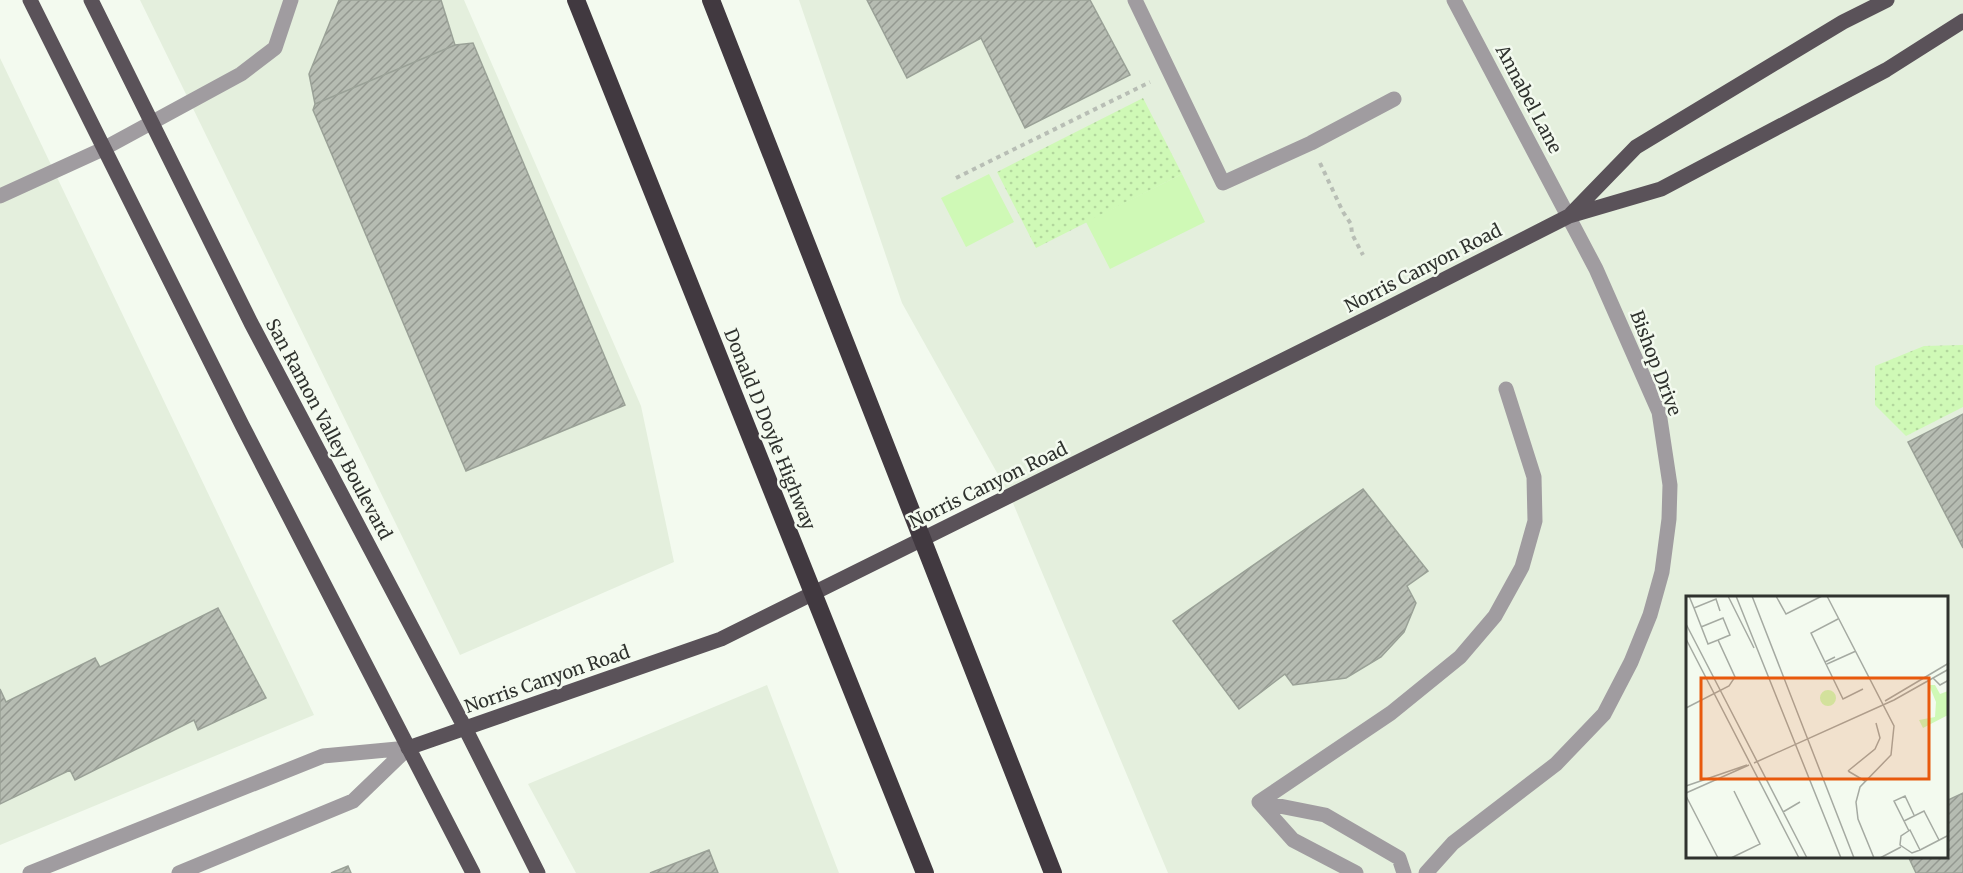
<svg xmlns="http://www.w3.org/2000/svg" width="1963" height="873" font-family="Merriweather,serif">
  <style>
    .built { fill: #e4efdd; fill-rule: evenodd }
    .grass { fill: url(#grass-dots) }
    .green { fill: #cff9b6 }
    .building { fill: url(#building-hatch); stroke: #9aa197; stroke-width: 1.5 }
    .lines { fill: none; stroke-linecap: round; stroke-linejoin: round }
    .path { stroke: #b8beb5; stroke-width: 4; stroke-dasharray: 4.5 4.5; stroke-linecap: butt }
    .minor { stroke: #a09ca0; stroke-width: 15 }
    .major { stroke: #5a5259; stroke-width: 15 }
    .highway { stroke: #413940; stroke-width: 18 }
    .labels { text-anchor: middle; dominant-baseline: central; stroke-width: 5; stroke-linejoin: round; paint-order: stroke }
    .street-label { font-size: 18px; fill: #2f322e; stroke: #f3faef }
    .inset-road { fill: none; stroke: #a5aaa2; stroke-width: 1.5 }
    .view { fill: #e8590c; fill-opacity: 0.15; stroke: #e8590c; stroke-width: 3 }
    .inset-edge { fill: none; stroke: #2f322e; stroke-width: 3 }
  </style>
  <defs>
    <pattern id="grass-dots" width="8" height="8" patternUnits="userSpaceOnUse" patternTransform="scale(1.5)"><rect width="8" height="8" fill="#cff9b6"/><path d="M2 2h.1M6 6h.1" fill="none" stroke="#b2d69d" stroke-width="1.8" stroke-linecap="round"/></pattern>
    <pattern id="building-hatch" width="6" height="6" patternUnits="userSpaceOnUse" patternTransform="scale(1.5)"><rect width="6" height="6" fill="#b6bcb2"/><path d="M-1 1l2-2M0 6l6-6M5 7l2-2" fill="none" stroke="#949991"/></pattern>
  </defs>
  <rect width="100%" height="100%" fill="#f3faef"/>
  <path class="built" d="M140 0H464L641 406 674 562 460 655Z
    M799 0H1963V873H1168L1010 496 902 303ZM1687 597H1946V856H1687Z
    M0 58 314 715 0 845Z
    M767 685 839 873H576L528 784Z"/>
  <path class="grass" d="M1143 98 1182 174 1036 248 997 172Z
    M1963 345V407L1906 436 1875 405V366L1924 346Z"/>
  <path class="green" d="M989 174 1014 222 966 247 941 198Z
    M1182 174 1205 222 1110 269 1086 222Z"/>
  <path class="building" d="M339 0H441L455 45 315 104 309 74Z
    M867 0H1090L1130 75 1025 128 981 38 907 78Z
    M473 43 625 405 466 471 313 110 315 104 455 45Z
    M1963 414V548L1908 442Z
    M1363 489 1428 571 1407 586 1416 603 1404 632 1381 657 1346 678 1293 685 1285 674 1239 709 1173 621Z
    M218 608 266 698 198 730 194 720 75 780 70 770 0 804V689L6 702 95 658 100 667Z
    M1963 793V873H1916L1908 856H1946V801Z
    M709 850 718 873H650Z
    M348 866 351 873H331Z"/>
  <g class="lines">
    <path class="path" d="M1320 163 1343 212 1351 224 1352 234 1363 255
      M956 178 1150 82"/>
    <path class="minor" d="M1135 0 1223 183 1311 143 1394 99
      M0 196 103 149 241 74 275 48 291 0
      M1259 802 1391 713 1460 657 1495 616 1522 567 1535 521 1534 477 1506 389
      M1259 802 1325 815 1399 858 1404 873
      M1259 802 1293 840 1356 873
      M30 873 323 756 408 748
      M179 873 353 801 408 748
      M1426 873 1453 843 1556 764 1604 714 1631 662 1650 615 1662 572 1669 519 1670 485 1659 412 1596 269 1454 0"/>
    <path class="major" d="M30 0 242 425 473 873
      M91 0 251 323 465 728 538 873
      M1571 214 1636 147 1843 22 1887 0
      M408 748 721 639 1382 311 1569 216 1661 189 1886 70 1963 21"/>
    <path class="highway" d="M576 0 925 873
      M711 0 1053 873"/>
  </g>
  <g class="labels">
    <g class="street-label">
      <text transform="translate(1529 99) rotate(62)">Annabel Lane</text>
      <text transform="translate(1423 268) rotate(-27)">Norris Canyon Road</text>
      <text transform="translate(1656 363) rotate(69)">Bishop Drive</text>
      <text transform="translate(329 429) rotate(62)">San Ramon Valley Boulevard</text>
      <text transform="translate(770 429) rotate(68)">Donald D Doyle Highway</text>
      <text transform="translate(988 485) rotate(-26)">Norris Canyon Road</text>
      <text transform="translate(547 679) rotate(-19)">Norris Canyon Road</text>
    </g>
  </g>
  <g transform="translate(1686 596)">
    <rect width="262" height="262" fill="#f3faef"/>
    <path d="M243 89H249L254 98 262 95V119L237 132 233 124 249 121 250 106ZM134 102a8 8 0 1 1 16 0a8 8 0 1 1-16 0Z" fill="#cff9b6"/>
    <path class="inset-road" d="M3 0 8 12 30 3 34 15M42 0 68 52M50 0 155 262M66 0 168 262M90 0 100 18 136 0M141 0 208 130 205 159 174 191 170 206 172 223 188 262M0 28 121 262M15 31 37 22 44 39 32 44M0 43 113 262M149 61 139 66 125 37 152 23M139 66 157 103 177 93M141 68 170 55M247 82 254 89 263 84M199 105 263 67M0 112 43 90 49 81 32 44 22 48 8 12M68 167 208 104 263 73M162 175 189 153 194 142 190 127M162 175 179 185M162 175 179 185M0 190 61 169M0 197 63 169M0 200 32 262M97 216 114 206M218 225 238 215 253 244M224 234 234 254 226 257 214 249 215 240ZM223 235 208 205 219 200 228 219M234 254 263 239M45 262 74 248 48 195M194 262 215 251"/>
    <path class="view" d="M15 82H243V183H15Z"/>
    <rect width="262" height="262" class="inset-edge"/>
  </g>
</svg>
